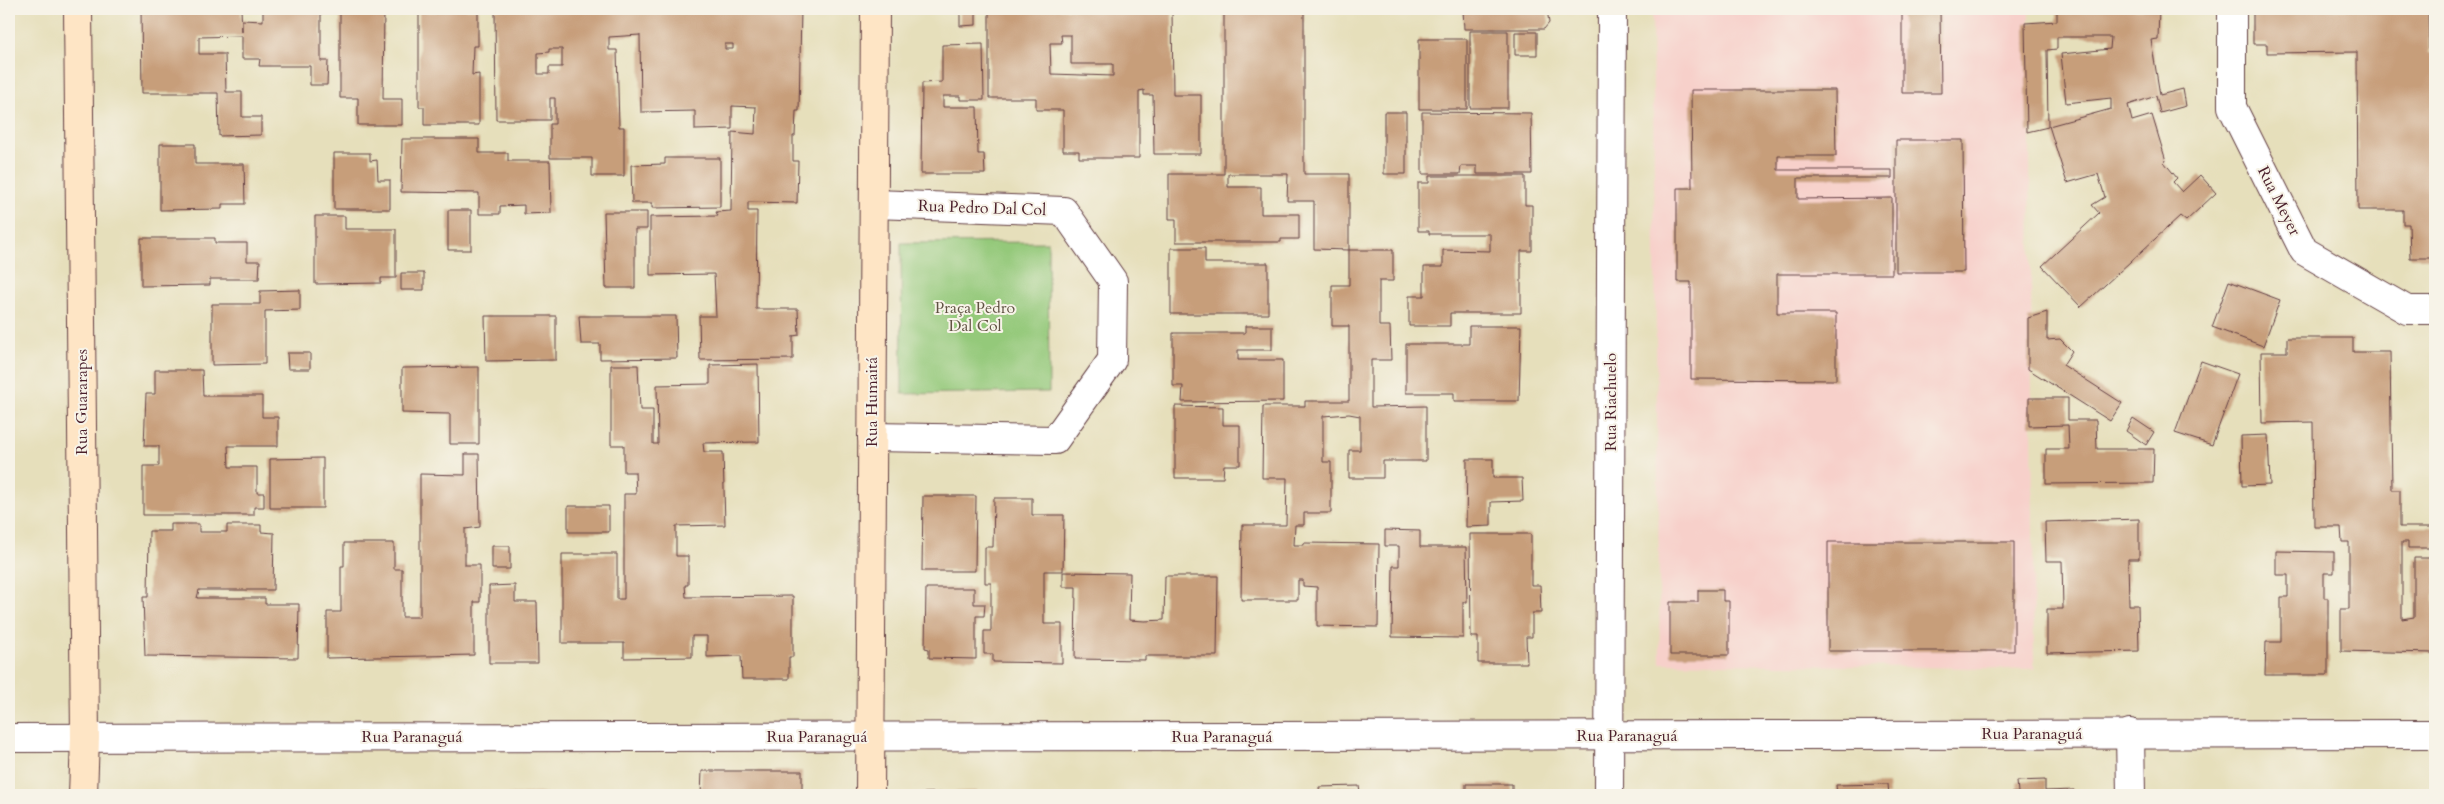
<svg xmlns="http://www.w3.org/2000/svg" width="2444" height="804" font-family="Cardo,serif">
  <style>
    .built { fill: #f7d0ca }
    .green { fill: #94c97a; stroke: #6f7452 }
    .building { fill: #c79e7a; fill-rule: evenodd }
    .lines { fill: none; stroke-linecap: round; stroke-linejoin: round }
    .minor-casing { stroke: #613c41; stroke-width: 30 }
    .tertiary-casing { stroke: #613c41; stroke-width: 30 }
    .secondary-casing { stroke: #613c41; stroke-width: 30 }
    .minor { stroke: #fff; stroke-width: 28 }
    .tertiary { stroke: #fff; stroke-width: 28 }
    .secondary { stroke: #fee5c5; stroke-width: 28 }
    .labels { text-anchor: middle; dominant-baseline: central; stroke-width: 4; stroke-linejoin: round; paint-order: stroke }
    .street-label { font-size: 16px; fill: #4a1f2b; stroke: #f7f3e8 }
    .park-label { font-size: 16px; fill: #605243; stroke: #f7f3e8 }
  </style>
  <rect width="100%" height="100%" fill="#f7f3e8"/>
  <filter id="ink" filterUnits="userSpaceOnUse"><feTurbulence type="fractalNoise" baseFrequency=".02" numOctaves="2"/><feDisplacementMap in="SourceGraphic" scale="10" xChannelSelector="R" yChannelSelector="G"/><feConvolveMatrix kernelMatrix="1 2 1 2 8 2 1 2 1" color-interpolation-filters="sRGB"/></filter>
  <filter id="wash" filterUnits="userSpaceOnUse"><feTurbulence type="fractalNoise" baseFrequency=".0096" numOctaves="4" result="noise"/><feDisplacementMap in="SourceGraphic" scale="20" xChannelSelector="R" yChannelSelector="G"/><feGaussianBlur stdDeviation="1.12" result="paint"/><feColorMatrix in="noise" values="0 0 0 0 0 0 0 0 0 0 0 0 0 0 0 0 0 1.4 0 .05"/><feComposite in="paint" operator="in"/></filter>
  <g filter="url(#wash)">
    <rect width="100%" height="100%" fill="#e6dfbb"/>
    <path class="built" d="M1652 9H2029L2034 669 1660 663Z"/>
    <path class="green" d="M1048 242 1049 392 902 394 901 243Z"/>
    <g id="blocks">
      <path class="building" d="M141 9H241L242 32V20L263 21V9H321V61H328L327 85H310V66H259L260 59H242V36L199 37V54H225L226 92H242V117H261V135L219 136 218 93H142Z
        M340 9H384L383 99H402V125H358V98H340Z
        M436 9H478V46H473L472 75 479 74V125H424V107H419V12H436Z
        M495 9H801L799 111H796L795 136H793V161H798L797 203 748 202V211H757L756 309H798L799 335 793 336V359L700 360 699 316H716L714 274 650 275V217L718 216 716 212 731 211 732 132 755 134 756 107 732 106V129L695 130V111L641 112 640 35 609 37V50H617L619 127H624V176H592V158H550V124H555V98H550V120H496ZM725 44H733V49H725ZM549 49H562V67H549V74H538V53L549 52Z
        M960 9H976V25L960 26Z
        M989 9H1172L1173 95H1201V154H1154L1153 95H1144V90L1139 91V158H1079V151H1063V110H1036V98H989ZM1061 35H1071V64H1113V76L1051 74 1050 43H1062Z
        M1224 9H1304V174H1349V250L1314 249V201H1287L1288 174H1228V187H1261V214H1299V239H1281V242H1176V219H1169V174H1224Z
        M1463 9H1547L1549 23 1544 29H1464Z
        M1902 9H1940L1941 93H1902Z
        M2057 9H2159L2158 39 2151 40 2160 95 2183 89 2186 106 2160 113 2156 96 2128 105 2132 121 2152 115 2166 161 2164 162 2177 178 2173 182 2182 192 2200 175 2216 193 2186 221 2180 216 2081 307 2042 266 2099 213 2092 205 2105 197 2098 174 2067 183 2049 126 2111 109V98L2066 103 2061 54 2110 49 2111 37H2057V49L2047 50 2048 127 2027 132 2025 23 2057 21Z
        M2253 9H2428L2429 53H2435V258H2410L2409 224H2403V210H2358L2357 52 2267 53V44H2253Z
        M1470 31H1508V108H1470Z
        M1515 32H1537V55H1515Z
        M1419 39H1467V109H1419Z
        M983 44 984 100H960V96H943V107H977L978 154H984L985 174H921L922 83 942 82V45Z
        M1691 90H1835L1836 156H1778V170H1892V178H1798V199L1892 198V274H1777V313H1836V380L1691 379V282H1677V188H1692Z
        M1384 112H1406V174H1384Z
        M1422 112 1531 113 1532 174H1477V166H1461L1460 174H1422Z
        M402 139H479V153H508V161H550L551 213 524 214V205L500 206V214H479V193L401 192Z
        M1896 140H1963L1964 272H1896Z
        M160 144H195V164H244L245 204H222V209L160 210Z
        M334 153H370V161L377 160 378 180H390V209H334Z
        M665 158H720V207L652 208V203H632L631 165 665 164Z
        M1429 176H1525V205H1532V251H1521V313H1450V326H1409V296H1424V267H1443V250L1490 251V234H1429V231H1418V183H1429Z
        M448 210H471V250H448Z
        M604 212H647V229H635V288H606Z
        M315 216H345V229H396V278H381V283L315 284Z
        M141 238H215V243H247V261H260L259 279H210V285L141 286Z
        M1171 248H1205V263H1268V314H1171Z
        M1349 250H1393V281H1379V326H1390L1391 360H1371V407L1426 406V461H1383V478H1349V450H1360V416L1349 414 1323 416V462H1331V513H1304V525H1295L1294 545H1304V543L1379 544 1378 627 1317 626V587L1303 586V580H1298V600H1241L1242 525H1286L1287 478H1262L1263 406H1305V401H1349V326H1332V285H1349Z
        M401 273H424V290H401Z
        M2229 281 2280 300 2263 346 2212 327Z
        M300 290V310L265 311V364L212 365V304H260V291Z
        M2047 312V340L2060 339 2072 351 2063 365 2122 403 2110 421 2028 369V318Z
        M485 316H556V360L486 361Z
        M579 316H676L677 358 600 359V344H581Z
        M1245 326H1272V350H1238V360H1283V401L1182 402 1183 386H1173V333H1245Z
        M1469 326H1521L1519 401H1454V393H1406V344H1469Z
        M2287 338H2353V352H2390L2392 490H2400V527H2435V548H2408V542H2402V619L2414 617V558H2435V653L2341 651V609H2349V542H2342L2341 527H2314L2313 422 2262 423 2261 352H2287Z
        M287 353H310V369H288Z
        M2201 361 2238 374 2212 445 2175 433Z
        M758 364 759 442 703 443 704 452H723L725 525 676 526V556H688V585H685L686 597 793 596V657H789V679H742L741 656 707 657V636H692V657L624 658V643H562V554H617V599H624V494H636L635 472H624V445H611V365H638L640 410H653V444H658L657 385 710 384V365Z
        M479 367V444H450V414L402 413V368Z
        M155 370H202L203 396H262V417H278V446H228L229 467H257V493H264V507H254V515H143V466H159V446H144L146 394H155Z
        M2029 398H2068V420H2096L2097 449H2154L2153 483 2046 484V449H2069L2068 425 2029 426Z
        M1175 406 1223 407V425H1240V465H1224L1223 478H1175Z
        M2133 418 2154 432 2146 445 2126 431Z
        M2268 435 2270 485 2242 486 2241 436Z
        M465 454H479L480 527 465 529V565H480V602H474V655L327 658V612H341V566H344V543H394V569H402V617H420V474L465 475Z
        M323 458V508H270V459Z
        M1467 459H1493V478H1522L1523 501 1491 502V526L1466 527Z
        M923 496H976L975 571H922Z
        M994 498H1032V515H1064L1063 571H1044V624H1062V663L993 662V654H984V631H991V583H985V547H993Z
        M568 506H609V532H568Z
        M2139 519V559H2128L2129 605H2138L2139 651 2047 653V609H2063L2062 561H2046L2045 522Z
        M171 524H199V532H227V525H261V532L274 533 273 590H199L197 598H265V604H299L298 658 145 656 143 597H148L149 531H171Z
        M1385 530 1420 531V547H1466L1467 602H1463V638L1392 637 1393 566H1399V546H1385Z
        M1470 534H1531V585H1540L1541 613H1532V637H1526L1527 663H1478V637H1471Z
        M1828 542H2014V651H1828Z
        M492 546H510V569H492Z
        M2276 551 2334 552V573H2324V598H2328V675H2265L2266 642H2281V597H2288V575H2276Z
        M1063 572 1130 573 1129 620 1145 621 1164 620 1165 576H1218L1217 656H1145V660L1075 659 1076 587H1063Z
        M515 585V602H537L538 663H489V586Z
        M926 588H974V604H985L984 616H976V659L929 658V649L925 648Z
        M1698 590H1723V601H1729V655H1670V602H1698Z
        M702 771H802V795H701Z
        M2045 780V791L2074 790 2075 795H1982V793H2018L2017 781Z
        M1466 784H1512V793H1525V795H1466Z
        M1888 784 1889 795H1837L1836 785Z
        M1359 786 1360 793H1381V795H1320L1319 787Z
        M977 791V795H924V793Z
        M547 793 546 795H508V794Z
        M984 793 1024 794V795H984Z
        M1800 793H1822V795H1800Z"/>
    </g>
  </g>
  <g filter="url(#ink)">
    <use href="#blocks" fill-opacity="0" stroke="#613c41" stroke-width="1"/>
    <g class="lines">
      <g class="minor-casing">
        <path id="minor" d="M2232 9V107L2304 251 2407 310H2435
          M872 437 1055 440 1112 360 1113 281 1064 211 874 204
          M2130 733 2131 795
          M1609 795 1612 9"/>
      </g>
      <g class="tertiary-casing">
        <path id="tertiary" d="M9 738 2435 734"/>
      </g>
      <g class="secondary-casing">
        <path id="secondary" d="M78 9 85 738 83 795
          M870 795 875 9"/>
      </g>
      <use href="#minor" class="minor"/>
      <use href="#tertiary" class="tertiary"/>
      <use href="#secondary" class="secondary"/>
    </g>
  </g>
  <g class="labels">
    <g class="street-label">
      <text transform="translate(2279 201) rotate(63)">Rua Meyer</text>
      <text transform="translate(982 208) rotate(2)">Rua Pedro Dal Col</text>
      <text transform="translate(82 402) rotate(-90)">Rua Guararapes</text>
      <text transform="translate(872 402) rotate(-90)">Rua Humaitá</text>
      <text transform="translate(1611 402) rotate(-90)">Rua Riachuelo</text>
      <text x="2032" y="734">Rua Paranaguá</text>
      <text x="1627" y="736">Rua Paranaguá</text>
      <text x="412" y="737">Rua Paranaguá</text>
      <text x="817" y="737">Rua Paranaguá</text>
      <text x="1222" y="737">Rua Paranaguá</text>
    </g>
    <g class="park-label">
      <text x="975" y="308">Praça Pedro<tspan x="975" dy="18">Dal Col</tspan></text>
    </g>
  </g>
  <rect width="2444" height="804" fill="none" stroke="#f7f3e8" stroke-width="30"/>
</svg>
